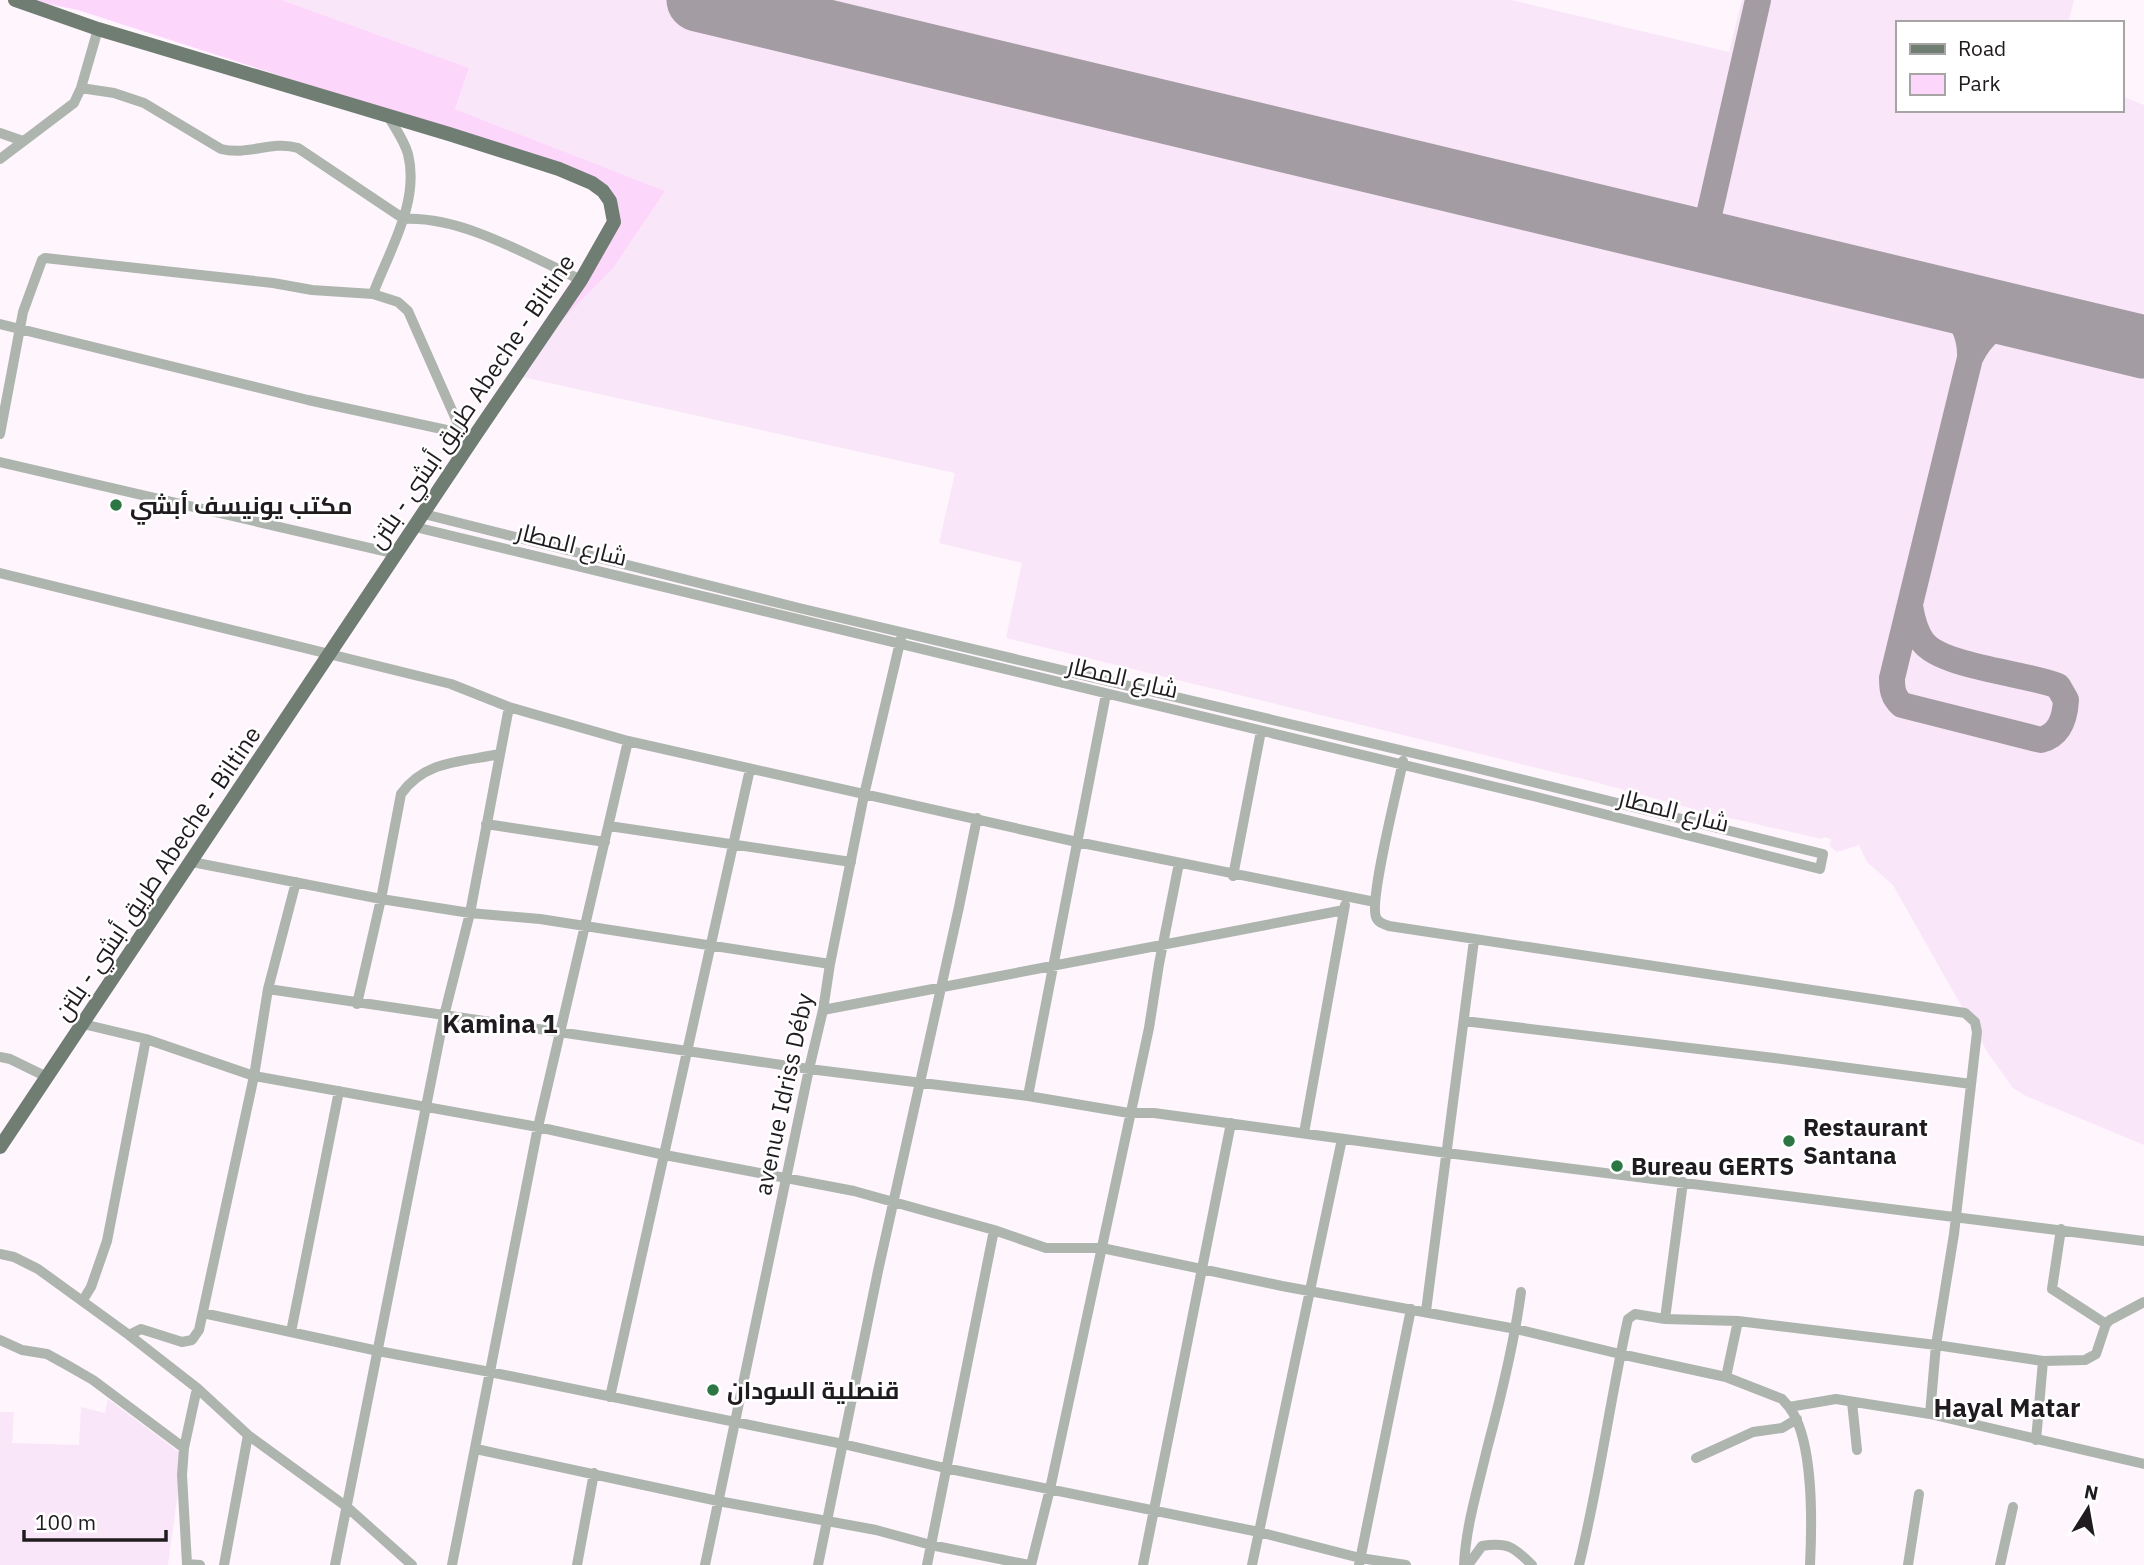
<svg xmlns="http://www.w3.org/2000/svg" width="2144" height="1565" font-family="'IBM Plex Sans',Cairo,sans-serif">
  <style>
    .built { fill: #fae6f9 }
    .green { fill: #fdd6fc }
    .lines { fill: none; stroke-linecap: round; stroke-linejoin: round }
    .taxiway { stroke: #a49ca3; stroke-width: 26 }
    .runway { stroke: #a49ca3; stroke-width: 63 }
    .minor { stroke: #aeb5af; stroke-width: 10 }
    .major { stroke: #707d73; stroke-width: 14 }
    .poi-dot { fill: #2c7644; stroke: #fff; stroke-width: 2.5 }
    .labels { text-anchor: middle; dominant-baseline: central; stroke-width: 5; stroke-linejoin: round; paint-order: stroke }
    .street-label { font-size: 24px; fill: #201b1f; stroke: #fff }
    .poi-label { font-size: 24px; font-weight: bold; fill: #201b1f; stroke: #fff; text-anchor: start }
    .neighbourhood-label { font-size: 26px; font-weight: bold; fill: #201b1f; stroke: #fff }
  </style>
  <rect width="100%" height="100%" fill="#fef5fd"/>
  <path class="built" d="M282 0H1511L1729 52 1742 0H2074L2068 23H1897V110H2121V96L2144 105V1145L2026 1096 2013 1088 1988 1053 1893 885 1867 862 1859 845 1837 852 1830 846 1831 839 1824 837 1822 839 1704 812 1595 782 1006 638 1022 563 939 543 955 473 509 374 664 191 455 109 469 68Z
    M108 1399 183 1455 168 1565H0V1412H14L12 1443 79 1445 81 1407 105 1413Z"/>
  <path class="green" d="M28 0H282L469 68 455 109 665 191 613 268 509 374 609 225 613 207 588 182 321 89 78 10Z"/>
  <g class="lines">
    <path class="taxiway" d="M1703 241 1758 0
      M1970 358C1982 333 1998 322 2024 318
      M1910 606C1912 618 1915 632 1923 642 1942 667 2026 673 2058 686L2066 700C2065 718 2060 735 2041 740L1902 705C1893 697 1892 690 1892 678L1970 358C1971 332 1960 317 1943 298"/>
    <path class="runway" d="M698 0 2144 347"/>
    <path class="minor" d="M81 88 114 93 144 103 221 149C248 156 272 140 298 148L404 219C462 216 529 256 581 280
      M0 133 23 141
      M0 159 74 103 81 88 98 29
      M373 294C389 251 420 202 408 154 404 140 395 128 388 116
      M0 324 308 400 465 434
      M0 434 23 312 42 260 45 258 273 283 312 290 373 294 398 302 408 311 462 433
      M0 462 396 554
      M415 527 1537 797 1820 869 1823 854 1472 767 799 608 424 514
      M0 573 451 684 509 707 628 741 1077 842 1375 902
      M1403 761C1398 787 1369 899 1376 917 1378 923 1384 924 1389 926L1965 1013 1975 1022 1977 1032 1954 1234 1936 1345 1930 1414
      M486 824 605 842
      M609 826 851 862
      M192 862 381 899 470 913 540 919 830 964
      M1233 876 1261 731
      M268 989 809 1069 1028 1096 1129 1113H1154L1447 1153 2144 1241
      M357 1004 381 899 401 794C425 760 462 762 500 754
      M823 1010 1344 910
      M1464 1021 1774 1058 1971 1084
      M83 1024 146 1039 254 1076 538 1127 665 1155 854 1191 994 1230 1046 1248H1102L1282 1286 1516 1329 1620 1354 1726 1377 1782 1399 1789 1407 1836 1399 1930 1414 2144 1464
      M0 1057 10 1059 47 1077
      M1028 1096 1106 694
      M1304 1133 1345 905
      M2061 1229 2052 1289 2106 1324
      M0 1254 14 1257 38 1269 129 1335 197 1388 248 1435 347 1507 412 1565
      M83 1300 91 1287 107 1241 146 1039
      M1426 1311 1474 940
      M203 1313 378 1351 490 1372 843 1444 945 1468 1259 1532 1360 1558 1406 1565
      M1665 1319 1683 1182
      M291 1332 339 1091
      M129 1335 141 1329 182 1342 192 1340 199 1330 254 1076 268 989 296 882
      M0 1340 22 1350 47 1354 67 1365 93 1380 184 1448
      M1726 1377 1738 1321
      M197 1388 184 1448 182 1475 187 1564 200 1565
      M610 1397 750 769
      M1852 1402 1857 1450
      M1789 1407C1814 1439 1812 1525 1810 1565
      M2036 1440 2043 1361
      M476 1449 718 1501 876 1530 931 1545 1029 1565
      M1696 1458 1753 1432 1782 1428 1797 1419
      M224 1565 248 1435
      M335 1565 444 1016 470 913 509 707
      M452 1565 538 1127 628 741
      M577 1565 594 1473
      M705 1565 809 1069 823 1010 830 964 864 795 901 638
      M818 1565 878 1271 959 907 977 818
      M927 1565 994 1230
      M1031 1565 1050 1489 1149 1028 1159 964 1179 863
      M1143 1565 1231 1123
      M1252 1565 1342 1139
      M1359 1565 1411 1309
      M1464 1565C1466 1525 1478 1488 1487 1449 1501 1397 1514 1345 1521 1292
      M1468 1565 1482 1546C1508 1542 1514 1547 1532 1565
      M1579 1565C1599 1484 1610 1400 1628 1319L1635 1314 1665 1319 1738 1321 1936 1345 2043 1361 2085 1360 2096 1354 2106 1324 2110 1320 2144 1302
      M1908 1565 1919 1494
      M2000 1565 2013 1507"/>
    <path class="major" d="M0 1147 474 437 581 280 614 222 610 201 603 191 592 183 559 169 449 134 98 29 15 0"/>
  </g>
  <g class="poi-dot">
    <circle cx="116" cy="505" r="7"/>
    <circle cx="1789" cy="1141" r="7"/>
    <circle cx="1617" cy="1166" r="7"/>
    <circle cx="713" cy="1390" r="7"/>
  </g>
  <g class="labels">
    <g class="street-label">
      <text transform="translate(471 401) rotate(-56)">طريق أبشي - بلتن Abeche - Biltine</text>
      <text transform="translate(572 544) rotate(14)">شارع المطار</text>
      <text transform="translate(1123 677) rotate(13)">شارع المطار</text>
      <text transform="translate(1674 810) rotate(14)">شارع المطار</text>
      <text transform="translate(157 873) rotate(-56)">طريق أبشي - بلتن Abeche - Biltine</text>
      <text transform="translate(783 1094) rotate(-78)">avenue Idriss Déby</text>
    </g>
    <g class="poi-label">
      <text x="130" y="505">مكتب يونيسف أبشي</text>
      <text x="1803" y="1127">Restaurant<tspan x="1803" dy="28">Santana</tspan></text>
      <text x="1631" y="1166">Bureau GERTS</text>
      <text x="727" y="1390">قنصلية السودان</text>
    </g>
    <g class="neighbourhood-label">
      <text x="500" y="1023">Kamina 1</text>
      <text x="2007" y="1407">Hayal Matar</text>
    </g>
  </g>
  <rect x="1896" y="21" width="228" height="91" fill="#ffffff" stroke="#a6a4a5" stroke-width="2"/>
  <rect x="1910" y="44" width="35" height="10" fill="#707d73" stroke="#a6a4a5" stroke-width="2"/>
  <text x="1958" y="56" font-size="21" fill="#201b1f">Road</text>
  <rect x="1910" y="74" width="35" height="21" fill="#fdd6fc" stroke="#a6a4a5" stroke-width="2"/>
  <text x="1958" y="91" font-size="21" fill="#201b1f">Park</text>
  <g transform="translate(2088 1509) rotate(11)" stroke="#ffffff" stroke-width="5" paint-order="stroke">
  <path d="M0-5L12 26L0 18L-12 26Z" fill="#201b1f"/>
  <text y="-10" font-size="19" font-weight="bold" text-anchor="middle" fill="#201b1f">N</text>
  </g>
  <path d="M24 1530v10h142v-10" fill="none" stroke="#201b1f" stroke-width="3.5"/>
  <text x="35" y="1530" font-size="21" fill="#201b1f" stroke="#ffffff" stroke-width="5" paint-order="stroke">100 m</text>
</svg>
